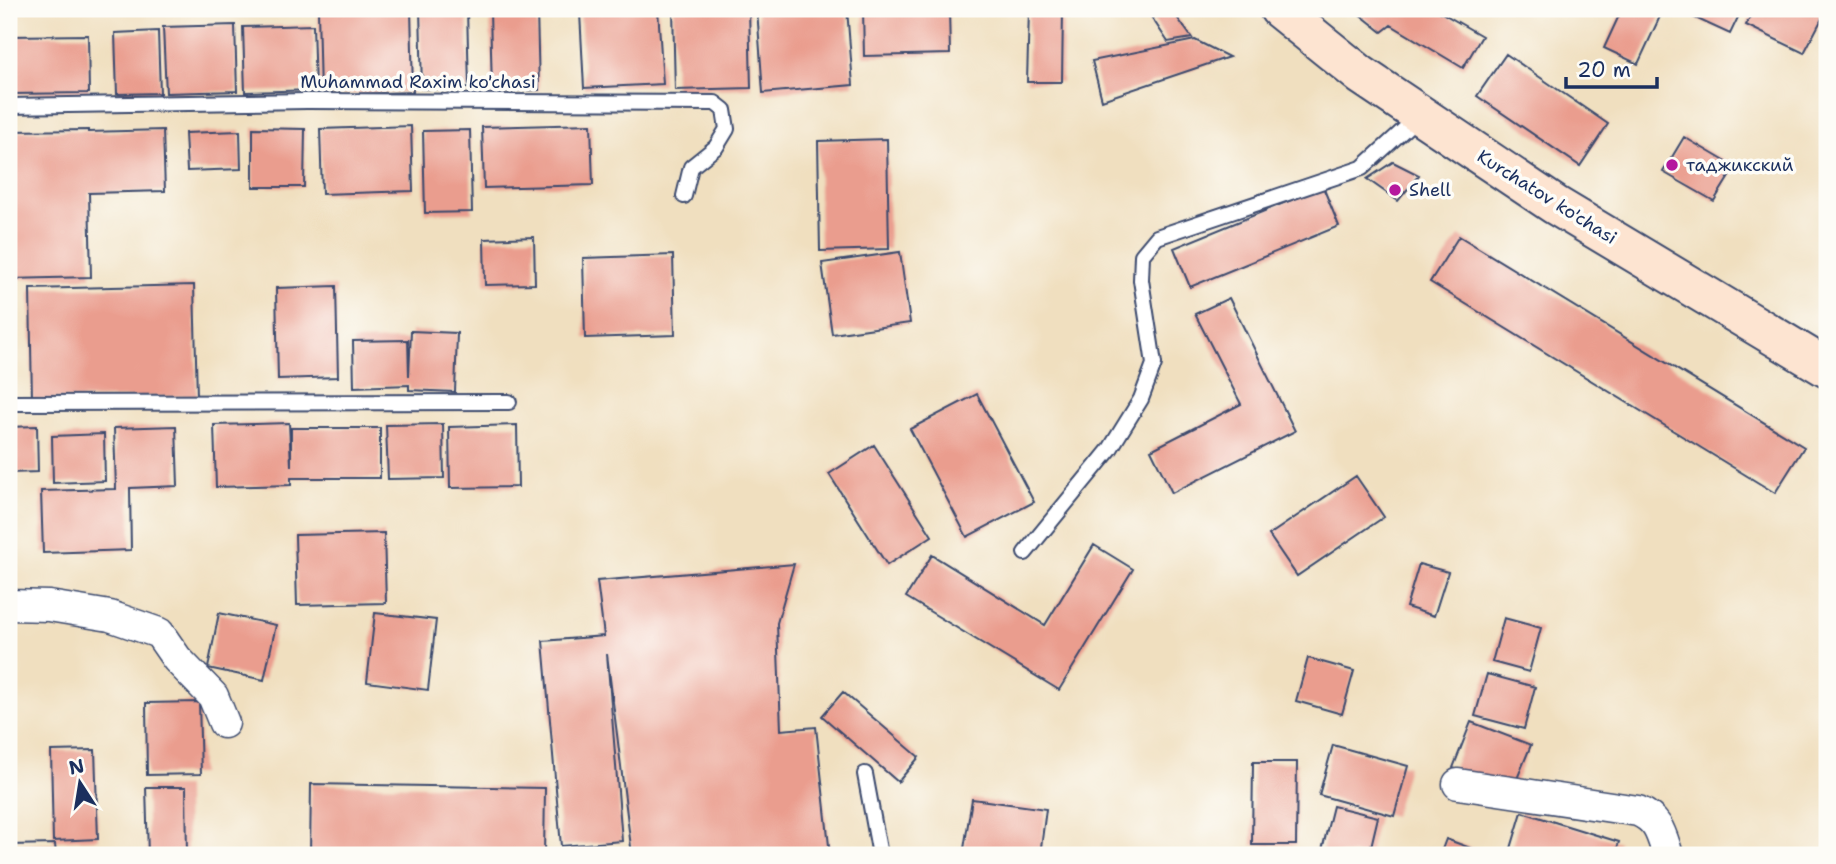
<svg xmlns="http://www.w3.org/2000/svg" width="1836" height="864" font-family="'Shantell Sans',sans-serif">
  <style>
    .building { fill: #ea9d8e }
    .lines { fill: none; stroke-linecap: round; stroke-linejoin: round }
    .service-casing { stroke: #3b496d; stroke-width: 18 }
    .minor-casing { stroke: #3b496d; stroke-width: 33 }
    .secondary-casing { stroke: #3b496d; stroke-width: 42 }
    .service { stroke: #fff; stroke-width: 14 }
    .minor { stroke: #fff; stroke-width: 30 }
    .secondary { stroke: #fde4d1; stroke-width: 38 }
    .poi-dot { fill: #b5179e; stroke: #fdfcf7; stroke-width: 2.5 }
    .labels { text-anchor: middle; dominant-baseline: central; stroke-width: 7; stroke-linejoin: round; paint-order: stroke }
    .street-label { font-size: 18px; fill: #1b2f5e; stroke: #fdfcf7 }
    .poi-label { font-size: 18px; fill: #1b2f5e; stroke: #fdfcf7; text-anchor: start }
  </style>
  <rect width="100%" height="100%" fill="#fdfcf7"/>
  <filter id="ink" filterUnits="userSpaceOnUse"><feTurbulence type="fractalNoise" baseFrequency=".0143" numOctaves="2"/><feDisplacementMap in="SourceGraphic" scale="14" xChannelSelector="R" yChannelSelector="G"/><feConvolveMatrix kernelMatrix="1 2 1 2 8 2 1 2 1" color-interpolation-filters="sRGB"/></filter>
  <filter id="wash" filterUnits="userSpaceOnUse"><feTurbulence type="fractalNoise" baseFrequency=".00686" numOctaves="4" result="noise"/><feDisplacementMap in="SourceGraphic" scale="28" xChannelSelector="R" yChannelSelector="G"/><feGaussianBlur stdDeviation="1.57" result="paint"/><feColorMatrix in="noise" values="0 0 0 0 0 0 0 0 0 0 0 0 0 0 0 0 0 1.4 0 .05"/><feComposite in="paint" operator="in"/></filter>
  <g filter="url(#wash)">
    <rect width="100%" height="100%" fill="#f0dfbf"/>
    <g id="blocks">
      <path class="building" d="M318 9H411L413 92 320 95Z
        M420 9H467L469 88 422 89Z
        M537 9 539 90 492 91 490 10Z
        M658 9 663 84 584 88 580 13Z
        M673 9H749L751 88 675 90Z
        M757 9H847L853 85 763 93Z
        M863 9H949L950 54 864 56Z
        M1029 9H1063L1062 82H1027Z
        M1146 9H1171L1192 38 1168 42Z
        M1353 9H1435L1482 36 1463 68 1391 25 1382 32Z
        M1622 9 1663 10 1638 64 1604 48Z
        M1681 9H1742L1730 34 1680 11Z
        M1754 9H1827L1804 53 1746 25Z
        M235 25 237 91 166 93 163 27Z
        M313 25 315 90 245 92 243 27Z
        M158 31 160 93 117 94 115 33Z
        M88 35 89 93 9 94V36Z
        M1195 40 1229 57 1102 100 1092 61Z
        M1506 54 1608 124 1580 166 1477 96Z
        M591 124 593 185 484 188 482 127Z
        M411 126 413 191 322 194 320 129Z
        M253 128 305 129 304 187H253Z
        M88 130V132L163 130 165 191 89 193 91 277 9 279V131Z
        M470 130 472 212 425 213 423 131Z
        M240 131 241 169 187 171 185 133Z
        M1684 137 1735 167 1714 201 1663 172Z
        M887 139 889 249 820 251 818 141Z
        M1393 162 1419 175 1398 201 1367 179Z
        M1323 187 1339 226 1190 287 1174 248Z
        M1459 236 1804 447 1775 493 1430 282Z
        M534 237 535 284 485 285 484 239Z
        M900 252 910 323 832 334 822 263Z
        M673 255 675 335 585 338 583 258Z
        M194 285 197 396 32 400 30 289Z
        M336 286 338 377 278 379 276 288Z
        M1229 298 1295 431 1172 493 1151 450 1241 404 1195 314Z
        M411 331 457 333 455 392 409 390V385L354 387 353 341 408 340 409 376Z
        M977 394 1034 502 967 537 910 429Z
        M289 423 291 466V428H380V478H291V485L216 487 214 425Z
        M443 424 444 478 388 479 386 425Z
        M517 425 518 487 450 488 449 427Z
        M37 426 38 472 9 473V427Z
        M176 426 178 486 130 488 131 550 43 553 41 491 116 489 114 428Z
        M104 434 105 481 53 483 52 436Z
        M874 445 932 536 887 565 829 474Z
        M1356 476 1384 517 1297 576 1269 535Z
        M384 533 386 603 297 605 295 535Z
        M1094 545 1133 569 1059 690 906 597 932 555 1045 625Z
        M794 564 777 623 781 730 816 727 830 855H632L607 654 622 841 561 846 543 641 604 636 597 581Z
        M1419 564 1448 572 1434 616 1406 607Z
        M219 613 276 625 264 680 208 668Z
        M375 613 436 620 428 690 367 682Z
        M1504 618 1541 628 1529 672 1492 662Z
        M1308 658 1354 671 1342 714 1296 701Z
        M1487 674 1535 687 1524 729 1475 716Z
        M843 692 919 757 898 782 822 716Z
        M199 702 201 774 147 775 146 703Z
        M1471 722 1531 745 1512 791 1453 768Z
        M1333 745 1408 766 1394 816 1319 795Z
        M95 750 98 839 53 841 51 751Z
        M1253 762H1297L1296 845H1252Z
        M311 784 545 788 544 855H310Z
        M146 787H186L187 855H148Z
        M972 799 1046 809 1040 855H963Z
        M1333 806 1378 817 1369 855 1321 854Z
        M1522 812 1619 842 1615 855H1509Z
        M1446 839 1489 855H1440Z
        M55 844 56 855H9V845Z"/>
    </g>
  </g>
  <g filter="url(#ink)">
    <use href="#blocks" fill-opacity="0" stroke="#3b496d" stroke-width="2"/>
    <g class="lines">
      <g class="service-casing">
        <path id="service" d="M9 106 307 101 715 103 724 110 727 129 716 147 691 167 684 196
          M9 403 509 402
          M1025 553 1110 449 1141 399 1154 364 1141 280 1142 255 1157 237 1362 168 1419 116
          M865 774 880 855"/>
      </g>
      <g class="minor-casing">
        <path id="minor" d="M9 605 49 606 110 616 159 633 177 659 213 696 224 723
          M1458 784 1638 811C1659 820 1661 834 1668 855"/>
      </g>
      <g class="secondary-casing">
        <path id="secondary" d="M1279 9 1361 75 1555 205 1827 368"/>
      </g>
      <use href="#service" class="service"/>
      <use href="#minor" class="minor"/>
      <use href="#secondary" class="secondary"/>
    </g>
  </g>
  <g class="poi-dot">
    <circle cx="1672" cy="165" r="7"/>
    <circle cx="1395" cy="190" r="7"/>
  </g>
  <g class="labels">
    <g class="street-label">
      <text x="418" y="82">Muhammad Raxim ko'chasi</text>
      <text transform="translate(1547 197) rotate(32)">Kurchatov ko'chasi</text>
    </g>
    <g class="poi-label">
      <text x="1686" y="165">таджикский</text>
      <text x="1409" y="190">Shell</text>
    </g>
  </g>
  <rect width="1836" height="864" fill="none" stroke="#fdfcf7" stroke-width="35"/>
  <g transform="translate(80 783) rotate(348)" stroke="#fdfcf7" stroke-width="5" paint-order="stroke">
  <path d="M0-5L12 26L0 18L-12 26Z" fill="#1b2f5e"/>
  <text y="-10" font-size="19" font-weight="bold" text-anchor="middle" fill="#1b2f5e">N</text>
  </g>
  <path d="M1566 77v10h91v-10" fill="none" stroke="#1b2f5e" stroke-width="3.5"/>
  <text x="1577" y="77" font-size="21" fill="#1b2f5e" stroke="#fdfcf7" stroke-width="5" paint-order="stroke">20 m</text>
</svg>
